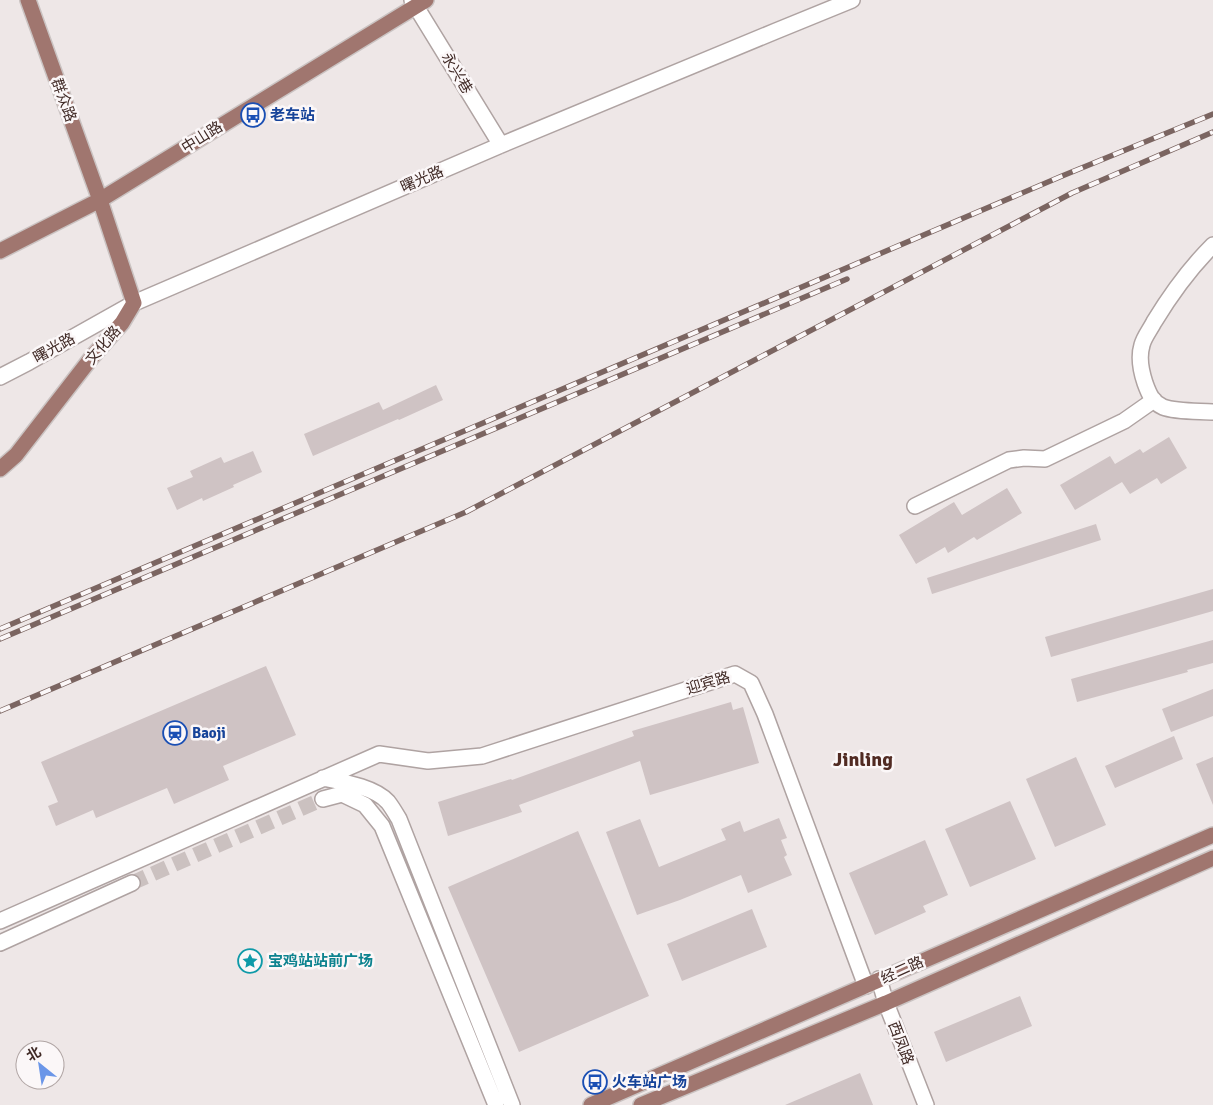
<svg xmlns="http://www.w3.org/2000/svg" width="1213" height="1105" font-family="Signika,'Noto Sans SC',sans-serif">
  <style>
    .building { fill: #cfc3c4 }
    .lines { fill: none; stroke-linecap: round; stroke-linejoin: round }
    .minor-tunnel { stroke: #cbc1c0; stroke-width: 15; stroke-dasharray: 15 8; stroke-linecap: butt }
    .minor-casing { stroke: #afa3a2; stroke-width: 18 }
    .major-casing { stroke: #cac3c2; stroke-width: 18 }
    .minor { stroke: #fff; stroke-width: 15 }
    .major { stroke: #a0766f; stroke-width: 15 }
    .rail-casing { stroke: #7b6561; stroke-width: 5.5 }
    .rail { stroke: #fbf7f8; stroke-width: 4; stroke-dasharray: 11; stroke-linecap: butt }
    .labels { text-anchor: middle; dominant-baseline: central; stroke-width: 5; stroke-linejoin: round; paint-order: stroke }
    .street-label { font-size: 15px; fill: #402a26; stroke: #fbf7f8 }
    .transit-label { font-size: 15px; font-weight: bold; fill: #164399; stroke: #fbf7f8; text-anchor: start }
    .culture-label { font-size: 15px; font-weight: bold; fill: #0d838f; stroke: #fbf7f8; text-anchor: start }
    .district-label { font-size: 20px; font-weight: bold; fill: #512b23; stroke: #fbf7f8 }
  </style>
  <rect width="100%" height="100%" fill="#eee7e7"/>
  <path class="building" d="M436 385 443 400 399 420 398 419 313 456 304 434 379 402 383 410Z
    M1169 437 1187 468 1161 484 1157 478 1130 494 1122 482 1075 510 1060 485 1110 456 1115 464 1140 449 1143 453Z
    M253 451 262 472 233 485 234 487 203 501 202 498 177 510 167 488 193 477 190 471 221 457 224 463Z
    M1007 488 1022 513 977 540 974 537 948 553 945 547 916 564 899 535 954 502 962 515Z
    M1096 524 1101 540 932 594 927 578Z
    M1213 589V611L1051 657 1045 637Z
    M1213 640V663L1187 670 1188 672 1077 702 1071 679Z
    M266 666 296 735 223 766 229 780 174 804 167 788 96 818 93 810 56 826 48 806 58 802 41 762Z
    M1213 689V716L1171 732 1162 709Z
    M731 702 733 710 743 707 759 763 650 795 640 761 519 805 522 812 448 836 438 802 511 779 512 780 634 736 632 731Z
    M1174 736 1183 759 1115 788 1105 766Z
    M1076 757 1106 825 1055 847 1026 779Z
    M1213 757V805L1196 764Z
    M1010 801 1036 859 970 887 945 829Z
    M779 818 787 838 781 840 787 855 784 857 792 875 748 893 741 875 680 900 637 915 606 832 640 819 659 867 726 840 721 829 740 821 744 832Z
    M578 831 649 996 519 1052 448 887Z
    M925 840 948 895 923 906 926 912 875 935 849 873Z
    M752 909 767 947 682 981 667 944Z
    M1020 996 1032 1026 946 1062 934 1032Z
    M860 1073 873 1105H785Z"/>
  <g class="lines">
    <path class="minor-tunnel" d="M132 883 323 799"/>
    <g class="minor-casing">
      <path id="minor" d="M412 0 501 145
        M1213 245C1190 268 1171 294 1154 322 1150 330 1144 337 1142 345 1138 358 1141 371 1145 383 1149 394 1152 402 1163 407 1176 412 1198 411 1213 412
        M0 377 29 362 134 303 501 145 776 31 852 0
        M915 506 1009 460 1024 458 1045 459 1124 421 1154 400
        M323 778C343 782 375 787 388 802 392 807 396 814 399 819L512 1105
        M323 799 342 794 365 805 382 826 496 1105
        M0 921 379 754 428 761 482 756 735 674 751 683 765 714 866 986
        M0 943 132 883
        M879 979 886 1003 926 1105"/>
    </g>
    <g class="major-casing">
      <path id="major" d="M0 251 100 200 426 0
        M0 469 16 455 92 357 122 323 134 303 100 200 28 0
        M591 1105 1213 835
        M641 1105 886 1003 1213 858"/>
    </g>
    <use href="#minor" class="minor"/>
    <use href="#major" class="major"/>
    <g class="rail-casing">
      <path id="rail" d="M0 629 1062 176 1213 114
        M0 639 847 279
        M0 711 466 512 1072 193 1213 132"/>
    </g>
    <use href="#rail" class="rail"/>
  </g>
  <defs>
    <g id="bus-ring" transform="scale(1.25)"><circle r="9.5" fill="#fbf7f8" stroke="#1a4fb4" stroke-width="1.5"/><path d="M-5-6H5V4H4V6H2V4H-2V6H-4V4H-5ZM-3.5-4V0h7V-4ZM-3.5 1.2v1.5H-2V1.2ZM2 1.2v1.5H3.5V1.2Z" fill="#1a4fb4"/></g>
    <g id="station-ring" transform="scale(1.25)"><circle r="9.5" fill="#fbf7f8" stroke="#1a4fb4" stroke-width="1.5"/><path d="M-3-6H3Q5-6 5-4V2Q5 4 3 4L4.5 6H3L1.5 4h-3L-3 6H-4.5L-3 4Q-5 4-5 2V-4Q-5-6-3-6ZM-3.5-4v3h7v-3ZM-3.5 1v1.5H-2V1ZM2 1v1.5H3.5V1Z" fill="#1a4fb4"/></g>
    <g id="sight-ring" transform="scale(1.25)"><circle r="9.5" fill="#fbf7f8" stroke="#0f9aa8" stroke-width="1.5"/><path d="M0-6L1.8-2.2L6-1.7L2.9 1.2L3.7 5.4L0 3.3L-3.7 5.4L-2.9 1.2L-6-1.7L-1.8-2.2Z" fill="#0f9aa8"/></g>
  </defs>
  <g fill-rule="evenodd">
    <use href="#bus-ring" x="253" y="115"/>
    <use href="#station-ring" x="175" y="733"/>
    <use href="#sight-ring" x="250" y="961"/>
    <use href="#bus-ring" x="595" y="1082"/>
  </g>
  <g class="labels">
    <g class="street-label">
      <text transform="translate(457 73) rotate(59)">永兴巷</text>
      <text transform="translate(64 100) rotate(70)">群众路</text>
      <text transform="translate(202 137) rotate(-32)">中山路</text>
      <text transform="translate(422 179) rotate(-23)">曙光路</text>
      <text transform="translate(103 345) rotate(-50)">文化路</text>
      <text transform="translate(54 348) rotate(-29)">曙光路</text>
      <text transform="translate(708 683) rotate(-17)">迎宾路</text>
      <text transform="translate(902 970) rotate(-24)">经二路</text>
      <text transform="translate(901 1043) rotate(69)">西凤路</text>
    </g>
    <g class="transit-label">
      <text x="270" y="115">老车站</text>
      <text x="192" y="733">Baoji</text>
      <text x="612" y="1082">火车站广场</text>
    </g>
    <g class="culture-label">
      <text x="268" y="961">宝鸡站站前广场</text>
    </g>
    <g class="district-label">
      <text x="863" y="759">Jinling</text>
    </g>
  </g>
  <g transform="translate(40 1065) rotate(330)"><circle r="24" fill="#fbf7f8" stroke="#b0a5a4"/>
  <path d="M0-4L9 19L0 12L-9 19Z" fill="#6b96e8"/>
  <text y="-8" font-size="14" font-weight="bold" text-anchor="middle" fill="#402a26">北</text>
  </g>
</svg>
